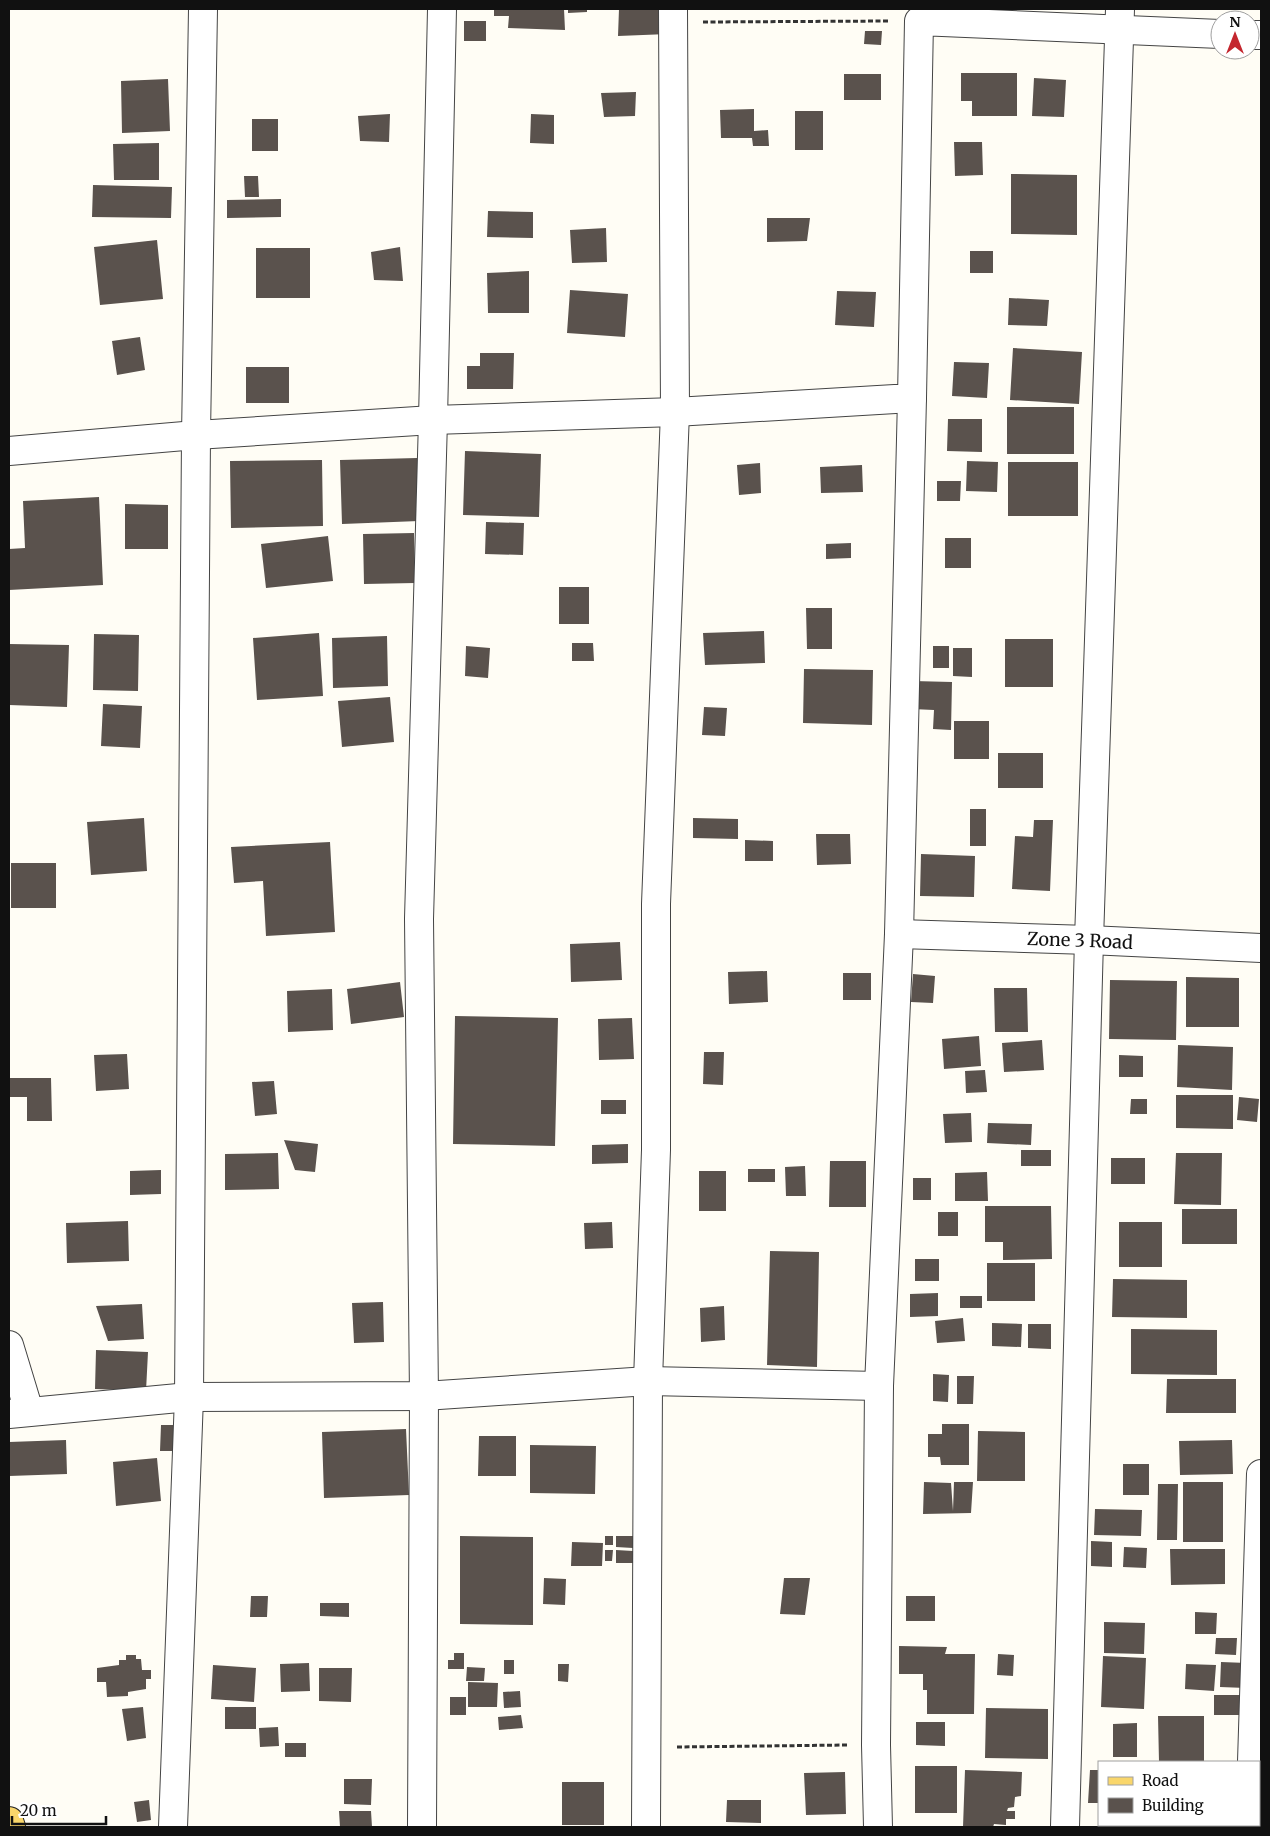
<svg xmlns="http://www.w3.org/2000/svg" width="1270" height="1836" font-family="Merriweather,serif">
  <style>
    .building { fill: #5a524d }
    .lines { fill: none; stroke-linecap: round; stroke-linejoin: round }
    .minor-casing { stroke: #444; stroke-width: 30 }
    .tertiary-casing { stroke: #444; stroke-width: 30 }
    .primary-casing { stroke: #222; stroke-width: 30 }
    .path { stroke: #333; stroke-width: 3; stroke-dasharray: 5 2.5; stroke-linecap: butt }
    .minor { stroke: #fff; stroke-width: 28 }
    .tertiary { stroke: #fff; stroke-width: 28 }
    .primary { stroke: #f9d66b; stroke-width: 28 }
    .labels { text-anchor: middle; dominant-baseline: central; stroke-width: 5; stroke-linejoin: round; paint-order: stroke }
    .street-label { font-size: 18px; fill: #111; stroke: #fff }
  </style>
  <rect width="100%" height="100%" fill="#fffdf5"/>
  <path class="building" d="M494 9H564L565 30 508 28 509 16H494Z
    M568 9H587V12L568 13Z
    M619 9H665L668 34 618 36Z
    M464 21H486V41H464Z
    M865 31H882L881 45 864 44Z
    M961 73H1017V116H972V101H961Z
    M844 74H881V100H844Z
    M1034 78 1066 80 1064 117 1032 116Z
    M168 79 170 131 122 133 121 81Z
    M636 92 635 116 604 117 601 93Z
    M754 109V131L768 130 769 146H753L752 138H721L720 110Z
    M795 111H823V150H795Z
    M390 114 389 142 360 141 358 116Z
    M531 114 554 115V144L530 143Z
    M252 119H278V151H252Z
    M954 142H982L983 175 955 176Z
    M159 143V180H114L113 144Z
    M1011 174 1077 175V235L1011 234Z
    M244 176H258L259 197H245Z
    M93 185 172 187 171 218 92 217Z
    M281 199V217L227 218V200Z
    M488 211 533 212V238L487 237Z
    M767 218H810L807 241 767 242Z
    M606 228 607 262 572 263 570 230Z
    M157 240 163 299 100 305 94 247Z
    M400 247 403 281 374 280 371 252Z
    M256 248H310V298H256Z
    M970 251H993V273H970Z
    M529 271V313H488L487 273Z
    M570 290 628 294 625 337 567 333Z
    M837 291 876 292 874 327 835 325Z
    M1009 298 1049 300 1047 326 1008 325Z
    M140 337 145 370 117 375 112 341Z
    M1013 348 1082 352 1079 404 1010 400Z
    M480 353H514L513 389H467V366H480Z
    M954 362 989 363 987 398 952 396Z
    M246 367H289V403H246Z
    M1007 407H1074V454H1007Z
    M948 419H982V452L947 451Z
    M465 451 541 454 539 517 463 515Z
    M417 458 419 521 342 524 340 460Z
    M322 460 323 526 231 528 230 461Z
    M967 461 998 462 997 492 966 491Z
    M1008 462H1078V516H1008Z
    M760 463 761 493 739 495 737 465Z
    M862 465 863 492 821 493 820 467Z
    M937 481H961L960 501H937Z
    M99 497 103 585 9 590V549L25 548 23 501Z
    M125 504 168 505V549H125Z
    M486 522 524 523 523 555 485 554Z
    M414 533 415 583 364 584 363 534Z
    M328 536 333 581 266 588 261 544Z
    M945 538H971V568H945Z
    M851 543V558L826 559V544Z
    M559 587H589V624H559Z
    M806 608H832V649H807Z
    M764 631 765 663 705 665 703 633Z
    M319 633 323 696 257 700 253 638Z
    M94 634 139 635 138 691 93 690Z
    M387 636 388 686 333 688 332 638Z
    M1005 639H1053V687H1005Z
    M572 643H593L594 661H572Z
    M9 644 69 645 67 707 9 705Z
    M466 646 490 648 488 678 465 676Z
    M933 646H949V668H933Z
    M953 648H972V677L953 676Z
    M804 669 873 670 872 725 803 723Z
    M913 681 952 682 951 730 933 729 934 710 912 709Z
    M390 697 394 742 342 747 338 701Z
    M103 704 142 706 140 748 101 746Z
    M704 707 727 708 725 736 702 735Z
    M954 721H989V759H954Z
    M998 753H1043V788H998Z
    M970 809H986V846H970Z
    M144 818 147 871 91 875 87 822Z
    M693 818 738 819V839L693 838Z
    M1034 820H1053L1050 891 1012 889 1015 836 1033 837Z
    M816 834H850L851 864 817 865Z
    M745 840 773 841V861H745Z
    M330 842 335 932 266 936 263 881 234 883 231 847Z
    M921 854 975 856 974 897 920 896Z
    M11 863H56V908H11Z
    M620 942 622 980 571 982 570 944Z
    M767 971 768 1002 729 1004 728 972Z
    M843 973H871V1000H843Z
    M913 974 935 976 933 1003 911 1002Z
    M1186 977 1239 978V1027H1186Z
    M1110 980 1177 981 1176 1040 1109 1039Z
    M400 982 404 1017 351 1024 347 989Z
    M994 988H1027L1028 1032H995Z
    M332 989 333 1030 288 1032 287 991Z
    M455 1016 558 1018 555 1146 453 1144Z
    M632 1018 634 1059 599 1060 598 1019Z
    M979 1036 981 1066 944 1069 942 1039Z
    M1042 1040 1044 1070 1004 1072 1002 1043Z
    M1178 1045 1233 1047 1232 1090 1177 1087Z
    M704 1052H724L723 1085 703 1084Z
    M127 1054 129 1089 96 1091 94 1055Z
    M1119 1055 1143 1056V1077H1119Z
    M985 1070 987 1092 966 1093 965 1071Z
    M9 1078H51L52 1121H27V1097H9Z
    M274 1081 277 1114 255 1116 252 1082Z
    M1176 1095H1233V1129L1176 1128Z
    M1239 1097 1259 1099 1257 1122 1237 1120Z
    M1131 1099H1147V1114H1130Z
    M601 1100H626V1114H601Z
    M971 1113 972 1142 945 1143 943 1114Z
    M988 1123 1032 1124 1031 1145 987 1143Z
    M284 1140 318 1144 315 1172 295 1170Z
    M628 1144V1163L592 1164V1145Z
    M1021 1150H1051V1166H1021Z
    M278 1153 279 1189 225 1190V1154Z
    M1176 1153H1222L1221 1205 1174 1204Z
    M1111 1158H1145V1184H1111Z
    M830 1161H866V1207H829Z
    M805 1166 806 1196H786L785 1167Z
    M748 1169H775V1182H748Z
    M161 1170V1194L130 1195V1171Z
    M699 1171H726V1211H699Z
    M987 1172 988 1201H955V1173Z
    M913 1178H931V1200H913Z
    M985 1206H1051L1052 1259 1003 1260V1242H985Z
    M1182 1209H1237V1244H1182Z
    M938 1212H958V1236H938Z
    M128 1221 129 1261 67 1263 66 1223Z
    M612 1222 613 1248 585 1249 584 1223Z
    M1119 1222H1162V1267H1119Z
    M770 1251 819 1252 817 1367 767 1365Z
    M915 1259H939V1281H915Z
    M987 1263H1035V1301H987Z
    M1113 1279 1187 1280V1318L1112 1317Z
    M938 1293V1316L910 1317V1294Z
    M960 1296H982V1308H960Z
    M383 1302 384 1342 354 1343 352 1303Z
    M142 1304 144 1339 108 1341 96 1306Z
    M724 1306 725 1340 701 1342 700 1308Z
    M963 1318 965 1341 937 1343 935 1321Z
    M992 1323 1022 1324 1021 1347 992 1346Z
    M1028 1324H1051V1349L1028 1348Z
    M1131 1329 1217 1330V1375L1131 1374Z
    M96 1350 148 1352 146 1391 95 1389Z
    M933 1374 949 1375 948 1402 933 1401Z
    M957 1376H974L973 1404H957Z
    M1167 1379H1236V1413H1166Z
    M942 1424H969V1465H941L940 1457H928V1434H942Z
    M161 1425H183V1451H160Z
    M406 1429 409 1495 324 1498 322 1432Z
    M978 1431 1025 1432V1481H977Z
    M479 1436H516V1476H478Z
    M66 1440 67 1474 9 1476V1442Z
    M1232 1440 1233 1474 1180 1475 1179 1441Z
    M530 1445 596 1446 595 1494 530 1493Z
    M157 1458 161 1501 116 1506 113 1462Z
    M1123 1464H1149V1495H1123Z
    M924 1482 951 1483 953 1511 954 1482H973L971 1513 923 1514Z
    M1183 1482H1223V1542H1183Z
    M1158 1484H1178L1177 1540H1157Z
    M1095 1509 1142 1510 1141 1536 1094 1535Z
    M460 1536 533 1537V1625L460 1624Z
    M605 1536H613V1545H605Z
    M616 1536H633V1548L616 1547Z
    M1091 1541 1112 1542V1567L1091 1566Z
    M572 1542 603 1543 602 1566H571Z
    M1124 1547 1147 1548 1146 1568 1123 1567Z
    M1170 1549H1225V1584L1171 1585Z
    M605 1550H613L612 1561H605Z
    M616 1550 633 1551V1563H616Z
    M544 1578 566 1579 565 1605 543 1604Z
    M784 1578H810L805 1615 780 1614Z
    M251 1596H268L267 1617H250Z
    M906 1596H935V1621H906Z
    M320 1603H349V1617L320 1616Z
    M1195 1612 1217 1613 1216 1634H1195Z
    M1104 1622 1145 1623 1144 1654 1104 1653Z
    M1216 1638H1237L1236 1655 1215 1654Z
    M899 1646 947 1647 945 1654H975L974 1714H927V1690H923V1674H899Z
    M454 1653H464V1669H448V1660H454Z
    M998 1654 1014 1655 1013 1676 997 1675Z
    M126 1655H136V1659H141L142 1670H151V1679H146V1689L128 1692V1696L107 1697 106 1682H97V1668L119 1665V1660H126Z
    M1103 1656 1146 1658 1144 1709 1101 1707Z
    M504 1660H514V1674H504Z
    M1221 1662 1247 1663 1246 1688 1220 1687Z
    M309 1663 310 1691 281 1692 280 1664Z
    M558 1664H569L568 1682 558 1681Z
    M1186 1664 1216 1665 1214 1691 1185 1689Z
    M213 1665 256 1668 254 1702 211 1699Z
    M467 1667 485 1668 484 1681H466Z
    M319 1668H352L351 1702 319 1701Z
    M468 1682 498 1683 497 1707H468Z
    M520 1691 521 1707 504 1708 503 1692Z
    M1214 1695H1241V1715H1214Z
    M450 1697H466V1715H450Z
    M143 1707 146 1738 127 1741 122 1709Z
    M225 1707H256V1729H225Z
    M986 1708 1048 1709V1759L985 1758Z
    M521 1715 523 1728 499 1730 498 1717Z
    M1158 1716H1204V1762H1159Z
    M916 1722H945V1746L916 1745Z
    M1137 1723V1757H1113V1724Z
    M278 1727 279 1746 260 1747 259 1728Z
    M285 1743H306V1757H285Z
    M915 1766H957V1813H915Z
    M965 1770 1022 1772 1021 1796 1015 1797 1014 1807 1008 1808 1007 1811H1015V1819H1006V1825L994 1824 993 1827H963Z
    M1090 1770H1099V1803H1088Z
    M845 1772 846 1814 806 1815 804 1773Z
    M344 1779H372L371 1805 344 1804Z
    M562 1782H604V1825H562Z
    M149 1800 151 1820 137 1822 134 1802Z
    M727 1800H761V1823L726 1822Z
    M339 1811H371L372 1827H340Z
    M1114 1825H1143V1827H1114Z
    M1166 1825H1197V1827H1166Z"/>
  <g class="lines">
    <g class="minor-casing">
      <g id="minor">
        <path id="s1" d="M899 934 1089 940 1261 948"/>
        <path d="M9 1345 29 1411"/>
        <path d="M9 1414 189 1397 424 1396 648 1381 879 1386"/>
        <path d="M1252 1762 1261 1474"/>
        <path d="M173 1827 189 1397 196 435 203 9"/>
        <path d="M422 1827 424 1396 419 919 433 420 442 9"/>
        <path d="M646 1827 648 1381 656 1150V904L675 412 673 9"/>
        <path d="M878 1827 876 1745 879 1386 899 934 912 398"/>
        <path d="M1065 1827 1089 940 1120 9"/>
        <path d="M1250 1827 1251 1825"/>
      </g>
    </g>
    <g class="tertiary-casing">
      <path id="tertiary" d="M1250 35H1261
        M9 451 196 435 433 420 675 412 912 398 919 21 1220 34"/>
    </g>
    <g class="primary-casing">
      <path id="primary" d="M9 1821 11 1827"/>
    </g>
    <path class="path" d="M703 22 890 21
      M677 1747 848 1745"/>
    <use href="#minor" class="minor"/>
    <use href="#tertiary" class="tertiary"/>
    <use href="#primary" class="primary"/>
  </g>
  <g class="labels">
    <g class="street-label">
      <text stroke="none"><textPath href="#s1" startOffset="181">Zone 3 Road</textPath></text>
    </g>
  </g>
  <rect width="1270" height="1836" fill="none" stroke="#111111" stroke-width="20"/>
  <rect x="1098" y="1761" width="162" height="65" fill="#ffffff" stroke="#a0a0a0"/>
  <rect x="1108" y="1777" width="25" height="8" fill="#f9d66b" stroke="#a0a0a0"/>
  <text x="1142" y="1786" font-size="15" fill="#111111">Road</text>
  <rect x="1108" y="1798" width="25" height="15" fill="#5a524d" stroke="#a0a0a0"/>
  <text x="1142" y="1811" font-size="15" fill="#111111">Building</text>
  <g transform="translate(1235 35)"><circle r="24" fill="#ffffff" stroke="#a0a0a0"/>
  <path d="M0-4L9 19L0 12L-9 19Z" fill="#c4262e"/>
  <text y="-8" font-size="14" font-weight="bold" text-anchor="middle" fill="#111111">N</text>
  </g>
  <path d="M12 1816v8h94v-8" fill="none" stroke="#111111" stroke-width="2.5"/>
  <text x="20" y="1816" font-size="15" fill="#111111" stroke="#ffffff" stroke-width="4" paint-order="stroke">20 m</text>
</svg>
